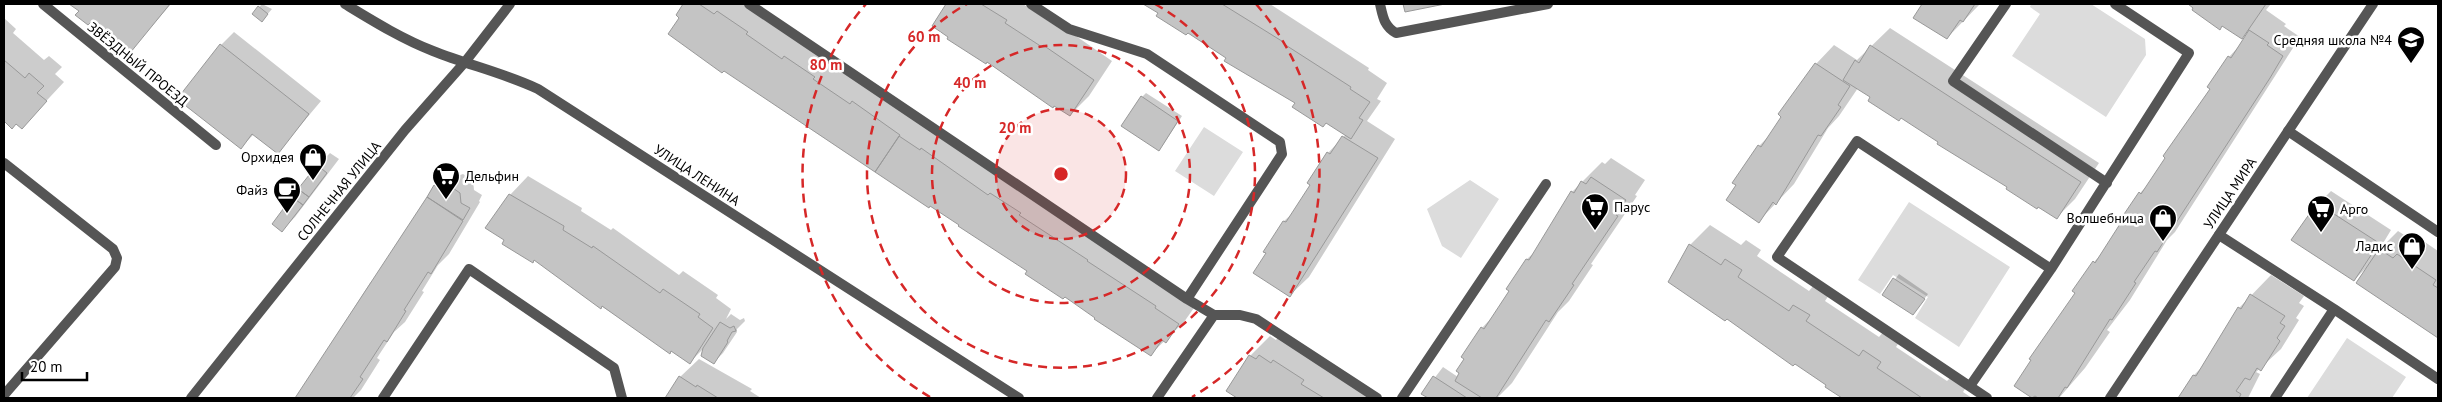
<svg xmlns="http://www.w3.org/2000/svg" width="2442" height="402" font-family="'PT Sans',sans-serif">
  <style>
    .green { fill: #dcdcdc }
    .shadow { fill: #0003 }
    .building { fill: #c4c4c4; stroke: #999 }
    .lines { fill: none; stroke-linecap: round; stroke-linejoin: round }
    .service { stroke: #555; stroke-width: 10 }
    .minor { stroke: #555; stroke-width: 10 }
    .tertiary { stroke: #555; stroke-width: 10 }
    .ring { fill: none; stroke: #d62828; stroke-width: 2.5; stroke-dasharray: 9 6 }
    .labels { text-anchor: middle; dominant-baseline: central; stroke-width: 5; stroke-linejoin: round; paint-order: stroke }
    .poi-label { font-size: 14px; fill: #000; stroke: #fff; text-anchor: end }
    .street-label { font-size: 14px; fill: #000; stroke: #fff }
    .centre { fill: #d62828; stroke: #fff; stroke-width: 2.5 }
    .ring-label { font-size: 15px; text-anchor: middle; font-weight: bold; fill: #d62828; stroke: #fff; stroke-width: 5; stroke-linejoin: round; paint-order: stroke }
  </style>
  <rect width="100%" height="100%" fill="#fff"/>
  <path class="green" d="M2031 4H2091L2145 39 2146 55 2106 117 2012 56 2040 14 2030 7Z
    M1204 127 1243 152 1214 196 1175 171Z
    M1470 180 1499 199 1461 258 1442 246 1427 209Z
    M1909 202 2010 267 1959 347 1915 318 1928 297 1893 275 1880 294 1858 280Z
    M2347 338 2406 377 2392 398H2307Z"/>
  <path class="shadow" d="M71 4H171L130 51Z
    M262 4 272 9 266 16 254 13Z
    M685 4H752L1196 305 1184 322 1151 354 961 224 677 15Z
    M948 4H1023L1060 29 1063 27 1112 61 1089 96 1070 115 949 38 950 36 934 25Z
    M1146 4H1270L1369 68 1368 70 1387 83 1377 99 1381 101 1367 121 1395 139 1309 277 1290 295 1284 221 1295 211 1312 184 1328 153 1346 134Z
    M1922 4H1980L1947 38 1915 17Z
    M2188 4H2271L2266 10 2286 24 2284 26 2300 37 2175 232 2167 240 2130 300 2107 330 2110 332 2085 368 2059 398H2040L2035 395 2077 293 2074 291 2094 262 2105 250 2140 193 2151 182 2212 88 2229 57 2241 44 2249 30 2241 38 2223 25 2220 28Z
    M4 18 16 29 13 33 44 60 49 56 62 67 55 74 64 82 22 127 17 123 12 127 4 120Z
    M1890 28 2099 163 2075 199 2057 217 1858 88 1839 116 1828 128 1794 184 1759 221V146L1772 133 1816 64 1834 45 1857 60Z
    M234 32 321 101 278 152 254 134 241 147 221 45Z
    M1146 93 1182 116 1163 145 1142 97Z
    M330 153 339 159 295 217 282 230 317 166Z
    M1611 158 1645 180 1635 195 1637 196 1591 264 1593 265 1569 301 1558 312 1512 383 1497 398H1430L1423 393 1443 367 1458 377 1482 328 1495 314 1510 290 1508 289 1527 259 1537 250 1572 192 1602 162 1605 164Z
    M448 173 454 177 463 174 473 180 474 190 482 195 479 201 480 202 449 254 438 265 422 291 424 292 405 322 394 332 377 358 380 360 361 390 353 398H296L370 283 381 272 393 253 391 252 435 186Z
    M528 176 582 208 581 211 611 230 613 228 679 275 683 271 718 295 716 298 731 309 726 319 731 314 740 320 744 318 745 321 737 329V332L723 353 714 362 704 348 690 362 672 351 670 353 641 333V331L572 288 573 286 535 259 533 261 510 195Z
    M2331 191 2391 230 2379 250 2398 231 2412 240 2416 236 2438 251V337L2358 283 2366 268 2354 280 2318 204Z
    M1710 225 1741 245 1746 240 1761 250 1757 256 1809 291 1814 285 1829 295 1825 301 1879 337 1884 331 1900 341 1896 347 1947 381 1952 376 1967 386 1963 392 1972 398H1844L1827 386 1828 384 1669 281 1690 245Z
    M1899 274 1928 294 1913 314 1884 294Z
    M2271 275 2304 296 2299 303 2304 306 2296 318 2299 320 2281 349 2256 372 2260 374 2248 398H2179L2194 375 2204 365 2239 308Z
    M1270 336 1276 340 1279 336 1381 398H1240L1227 390 1250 356Z
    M699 359 752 389 750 391 761 398H667L680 377Z"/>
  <path class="building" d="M69 4H170L130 53 91 22 88 25 75 15 79 11Z
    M683 4H699L714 14 717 11 748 32 746 34 782 59 784 56 815 77 813 79 850 104 852 101 900 135 875 172 724 71 722 73 668 34 679 18 676 15Z
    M946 4H981L1007 20 1005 23 1042 47 1043 45 1094 80 1070 116 1054 106 1053 108 987 62 986 64 947 39 948 37 932 26Z
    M1143 4H1222L1285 43 1284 44 1351 87 1350 89 1370 102 1359 118 1363 120 1351 139 1326 123 1323 127 1292 107 1295 103 1224 61 1226 58 1188 33 1186 35 1156 16 1158 13Z
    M1403 4H1445L1405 12Z
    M1922 4H1975L1963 22 1960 20 1947 39 1913 18Z
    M2188 4H2266L2242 39 2222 26 2220 30 2192 10 2193 8Z
    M258 6 268 14 262 22 252 14Z
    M2249 30 2269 43 2267 45 2283 56 2270 78 2157 252 2155 251 2134 282 2136 283 2112 320 2110 319 2067 388 2065 387 2058 398H2038L2035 396 2032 398 2014 386 2031 360 2029 359 2075 293 2072 291 2093 261 2095 263 2120 224 2118 223 2139 192 2141 194 2165 158 2163 156 2210 89 2207 87 2228 56 2231 58Z
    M220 44 309 114 278 154 252 134 241 149 177 99Z
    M1870 45 2081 182 2057 219 2038 207 2037 209 2006 189 2007 187 1937 144 1938 142 1901 118 1899 121 1868 101 1870 97 1843 80 1855 60 1859 63Z
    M4 60 25 78 29 73 44 86 37 93 47 101 22 129 16 124 12 129 4 121Z
    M1815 63 1850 86 1838 105 1841 107 1821 136 1818 135 1776 205 1773 202 1759 223 1726 200 1736 185 1732 183 1758 145 1761 147 1781 117 1778 114Z
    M1141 96 1178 121 1159 151 1121 126Z
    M899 136 920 150 921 148 988 195 990 193 1021 213 1019 215 1088 260 1087 261 1156 306 1155 308 1179 324 1166 343 1162 340 1151 356 1094 319 1095 318 1065 297 1063 299 1025 274 1027 271 958 226 959 225 930 206 929 208 875 172Z
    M1342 136 1378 158 1290 297 1253 273 1266 253 1263 252 1283 221 1286 222 1310 185 1307 183 1327 152 1330 154Z
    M317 165 327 173 309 197 298 189Z
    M1591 177 1626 200 1616 215 1618 216 1572 284 1574 285 1549 322 1546 320 1496 398H1482L1455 381 1459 373 1456 371 1464 359 1461 357 1481 327 1484 329 1509 291 1506 289 1526 259 1529 260 1571 191 1574 193 1581 181 1586 184Z
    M434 185 441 190 450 186 460 193 461 203 470 208 463 220 427 197Z
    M298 189 309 197 303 205 292 197Z
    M509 194 564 226 563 230 592 248 593 246 660 293 663 289 700 314 698 317 713 328 690 364 671 351 670 354 602 306 601 309 534 260 533 263 502 244 504 240 485 228Z
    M292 197 303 205 282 232 272 224Z
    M427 197 463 221 431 274 428 272 404 310 406 311 387 342 384 340 360 377 363 379 350 398H295Z
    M2317 203 2379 243 2354 281 2291 240Z
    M1689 244 1721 265 1725 259 1742 270 1738 277 1789 311 1793 305 1810 315 1806 321 1859 356 1863 350 1881 362 1877 368 1922 398H1842L1825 387 1826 385 1795 364 1793 366 1727 319 1725 321 1668 282Z
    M2379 249 2393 258 2397 254 2436 280 2433 285 2438 288V338L2356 283Z
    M1893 278 1925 299 1913 315 1882 295Z
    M2250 294 2285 316 2280 323 2285 326 2277 338 2280 341 2261 371 2257 368 2250 380 2245 378 2236 391 2241 394 2239 398H2178L2193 375 2196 376 2238 307 2241 309Z
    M720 322 730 328 734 326 736 331 732 332 727 341 728 342 714 364 701 356 703 348Z
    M1249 355 1256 359 1259 355 1271 363 1273 360 1304 380 1301 384 1324 398H1237L1226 391Z
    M679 376 696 387 697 385 718 398H665Z
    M1433 376 1467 398H1428L1421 394Z"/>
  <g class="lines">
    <path class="service" d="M749 4 1187 299 1214 315H1240L1256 319 1377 398
      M1031 4 1069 29 1147 54 1280 142 1282 154 1187 299
      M1380 4C1383 17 1384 26 1396 33L1548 4
      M2006 4 1953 81 2107 183
      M2288 131 2438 232
      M4 163 113 249 117 258 115 267 4 395
      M2219 235 2334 309 2275 398
      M2334 309 2438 379
      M1970 386 2051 269 2189 53 2115 4
      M383 398 469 269 614 368 622 398
      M1157 398 1214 315
      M1402 398 1546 184
      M1987 398 1777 257 1857 141 2051 269"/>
    <path class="minor" d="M43 4 216 145"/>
    <path class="tertiary" d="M345 4C373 21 402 39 433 51 468 65 504 73 538 89L1019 398
      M191 398 405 130 465 62 510 4
      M2110 398 2373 4"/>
  </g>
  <circle cx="1061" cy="174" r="65" fill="#d62828" fill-opacity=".12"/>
  <g class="ring">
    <circle cx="1061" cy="174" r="65"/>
    <circle cx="1061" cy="174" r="129"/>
    <path d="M1155 4A194 194 0 1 1 967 4"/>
    <path d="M930 397A259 259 0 0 1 866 4M1256 4A259 259 0 0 1 1192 397"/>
  </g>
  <defs>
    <g id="school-pin" transform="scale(1.4375)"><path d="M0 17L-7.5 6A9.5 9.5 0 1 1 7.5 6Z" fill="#000" stroke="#fff"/><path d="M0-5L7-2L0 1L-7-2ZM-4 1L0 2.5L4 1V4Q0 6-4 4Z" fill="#fff"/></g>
    <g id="shop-pin" transform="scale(1.4375)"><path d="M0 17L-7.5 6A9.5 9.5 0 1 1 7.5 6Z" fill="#000" stroke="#fff"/><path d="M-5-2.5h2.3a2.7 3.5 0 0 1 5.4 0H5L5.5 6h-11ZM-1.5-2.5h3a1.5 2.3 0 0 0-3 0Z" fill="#fff"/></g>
    <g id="supermarket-pin" transform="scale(1.4375)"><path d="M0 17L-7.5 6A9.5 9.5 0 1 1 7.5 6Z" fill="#000" stroke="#fff"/><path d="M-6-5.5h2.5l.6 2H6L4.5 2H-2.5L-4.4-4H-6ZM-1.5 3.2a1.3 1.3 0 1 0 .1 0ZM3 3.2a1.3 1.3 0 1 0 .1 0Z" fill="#fff"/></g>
    <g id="cafe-pin" transform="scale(1.4375)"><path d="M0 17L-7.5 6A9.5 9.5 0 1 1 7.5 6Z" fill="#000" stroke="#fff"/><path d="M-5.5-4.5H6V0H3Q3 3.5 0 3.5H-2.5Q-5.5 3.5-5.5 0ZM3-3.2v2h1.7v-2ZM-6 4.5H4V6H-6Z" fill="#fff"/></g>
  </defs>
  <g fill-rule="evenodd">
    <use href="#school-pin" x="2411" y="40"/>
    <use href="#shop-pin" x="313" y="157"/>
    <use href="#supermarket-pin" x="446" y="176"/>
    <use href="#cafe-pin" x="287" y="190"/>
    <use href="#supermarket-pin" x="1595" y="207"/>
    <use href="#supermarket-pin" x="2321" y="209"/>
    <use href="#shop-pin" x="2163" y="218"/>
    <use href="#shop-pin" x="2412" y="246"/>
  </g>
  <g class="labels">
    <g class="poi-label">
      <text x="2392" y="40">Средняя школа №4</text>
      <text x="294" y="157">Орхидея</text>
      <text x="465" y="176" text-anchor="start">Дельфин</text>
      <text x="268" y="190">Файз</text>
      <text x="1614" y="207" text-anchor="start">Парус</text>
      <text x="2340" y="209" text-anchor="start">Арго</text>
      <text x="2144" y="218">Волшебница</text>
      <text x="2393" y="246">Ладис</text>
    </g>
    <g class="street-label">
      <text transform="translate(138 64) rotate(39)">ЗВЁЗДНЫЙ ПРОЕЗД</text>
      <text transform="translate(697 175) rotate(33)">УЛИЦА ЛЕНИНА</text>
      <text transform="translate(339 191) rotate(-51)">СОЛНЕЧНАЯ УЛИЦА</text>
      <text transform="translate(2230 193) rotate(-56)">УЛИЦА МИРА</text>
    </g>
  </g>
  <circle cx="1061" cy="174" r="8" class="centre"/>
  <g class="ring-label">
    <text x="924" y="42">60 m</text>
    <text x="826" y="70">80 m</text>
    <text x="970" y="88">40 m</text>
    <text x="1015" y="133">20 m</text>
  </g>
  <rect width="2442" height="402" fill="none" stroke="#000000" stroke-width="10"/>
  <path d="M22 372v8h65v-8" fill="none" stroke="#000000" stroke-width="2.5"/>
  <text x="30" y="372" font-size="15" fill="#000000" stroke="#ffffff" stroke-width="4" paint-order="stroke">20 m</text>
</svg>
